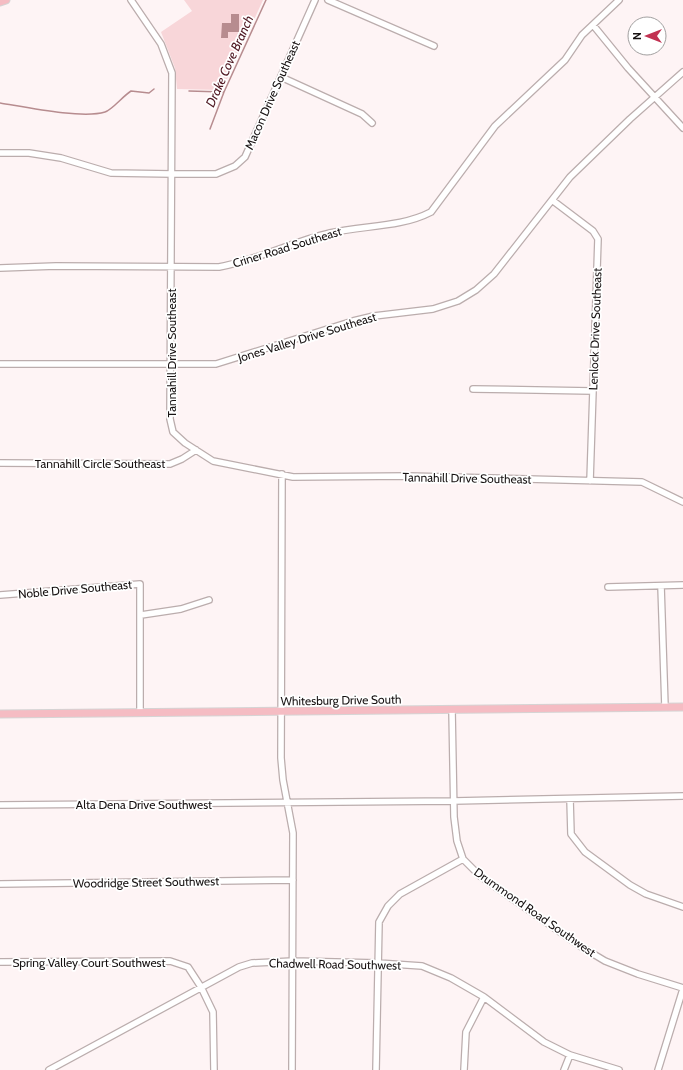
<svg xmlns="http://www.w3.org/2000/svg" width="683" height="1070" font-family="Cabin,sans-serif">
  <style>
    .green { fill: #f8d6d9 }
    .water { fill: #b78c8f }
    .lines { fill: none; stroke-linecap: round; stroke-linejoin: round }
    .stream { stroke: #b78c8f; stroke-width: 1.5 }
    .minor-casing { stroke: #bbadad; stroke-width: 8 }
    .major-casing { stroke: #d5d4d4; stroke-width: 9 }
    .minor { stroke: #fff; stroke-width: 5.5 }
    .major { stroke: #f5bcc3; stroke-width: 7 }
    .labels { text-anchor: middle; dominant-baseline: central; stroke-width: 3.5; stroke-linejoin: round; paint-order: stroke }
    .street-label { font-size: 12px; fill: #171212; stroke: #fff }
    .water-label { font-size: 13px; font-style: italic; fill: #501923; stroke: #fff }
  </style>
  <rect width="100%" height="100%" fill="#fef4f5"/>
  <path class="green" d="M184 0H263L222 90 177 89 175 68 161 32 192 11Z"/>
  <path class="water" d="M231 14H239V32H228V38H221L222 23H231Z"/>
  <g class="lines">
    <path class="stream" d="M189 91 223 92
      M0 103C25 107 82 119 105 112 112 110 123 96 131 91L149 93 154 89
      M210 129 224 92 266 0"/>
    <g class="minor-casing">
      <path id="minor" d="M131 0 161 44 172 73 170 419 173 432 185 443 213 461 293 477 408 476 642 482 683 502
        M328 0 434 46
        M593 25 628 68 683 128
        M281 77 362 114 372 123
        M0 153H29L61 158 111 173 172 174H216L235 166 245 157 315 0
        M552 200 593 231 598 239 590 481
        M0 268 56 266 219 267C257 260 292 242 330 233 363 225 400 228 431 212L495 126 565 60 582 35 619 0
        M0 364H216L353 321 374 316 433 309 458 301 476 290 494 274 570 177 630 119 683 72
        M473 389 592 391
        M0 463 170 464 182 459 196 450
        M282 474 281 758 283 780 293 833 292 1070
        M661 586 665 707
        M608 587 683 585
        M0 595 140 584V713
        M141 615 181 609 209 600
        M452 710 454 817 457 841 463 859 480 876 580 946 605 961 638 974 683 988
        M570 799 571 834 585 852 630 885 646 894 683 907
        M0 805 454 801 683 796
        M0 884 293 880
        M0 962 170 961 188 967 201 987 213 1012 214 1070
        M49 1070 239 967 252 963 293 961 378 963 422 966 451 978 484 997 544 1042 570 1055 619 1070
        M376 1070 379 922 388 906 400 894 463 859
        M464 1070 466 1032 484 997
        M564 1070 570 1055
        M658 1070 683 989"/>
    </g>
    <g class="major-casing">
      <path id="major" d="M0 2 6 0
        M0 714 683 707"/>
    </g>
    <use href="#minor" class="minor"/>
    <use href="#major" class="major"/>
  </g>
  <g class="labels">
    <g class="street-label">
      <text transform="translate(272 95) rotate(-66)">Macon Drive Southeast</text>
      <text transform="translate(287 247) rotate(-17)">Criner Road Southeast</text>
      <text transform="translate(595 329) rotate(-88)">Lenlock Drive Southeast</text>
      <text transform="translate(307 337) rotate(-17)">Jones Valley Drive Southeast</text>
      <text transform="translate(171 353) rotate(-90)">Tannahill Drive Southeast</text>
      <text x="100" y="463">Tannahill Circle Southeast</text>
      <text transform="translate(467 478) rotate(1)">Tannahill Drive Southeast</text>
      <text transform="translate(75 589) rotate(-5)">Noble Drive Southeast</text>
      <text transform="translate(341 700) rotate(-1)">Whitesburg Drive South</text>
      <text x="144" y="804">Alta Dena Drive Southwest</text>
      <text transform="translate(146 882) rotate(-1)">Woodridge Street Southwest</text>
      <text transform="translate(535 912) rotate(35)">Drummond Road Southwest</text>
      <text x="89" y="962">Spring Valley Court Southwest</text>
      <text transform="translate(335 964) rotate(1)">Chadwell Road Southwest</text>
    </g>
    <g class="water-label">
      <text transform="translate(229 61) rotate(-66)">Drake Cove Branch</text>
    </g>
  </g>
  <g transform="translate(647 36) rotate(270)"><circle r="19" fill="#ffffff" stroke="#a2a0a0"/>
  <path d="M0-3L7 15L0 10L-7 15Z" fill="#c23252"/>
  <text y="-6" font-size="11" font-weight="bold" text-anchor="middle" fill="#171212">N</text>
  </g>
</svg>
